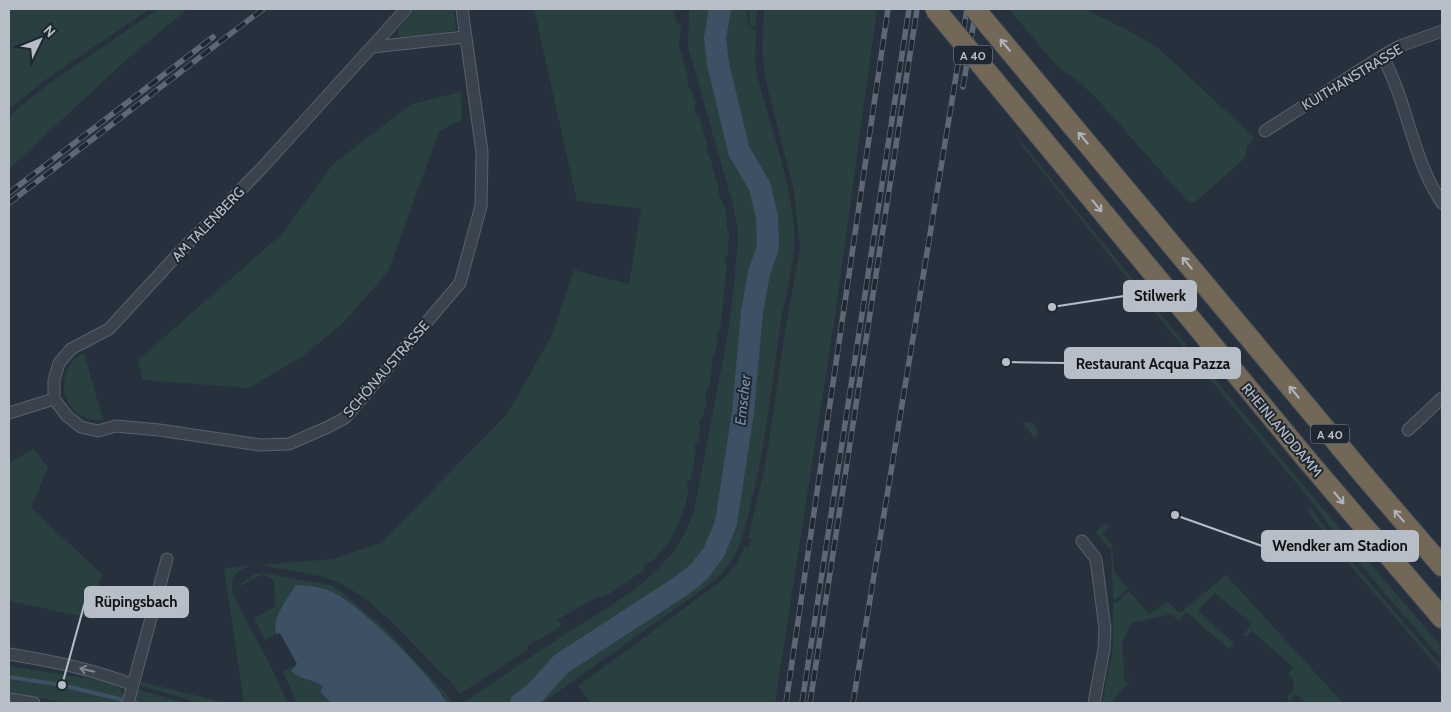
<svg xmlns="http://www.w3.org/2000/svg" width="1451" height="712" font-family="Cabin,sans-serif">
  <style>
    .green { fill: #2a3f3f }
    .water { fill: #3e5064 }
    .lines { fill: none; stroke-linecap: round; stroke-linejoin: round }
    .stream { stroke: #3e5064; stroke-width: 4 }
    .river { stroke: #3e5064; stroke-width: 22 }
    .minor-casing { stroke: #58616b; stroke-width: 13 }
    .motorway-casing { stroke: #454e58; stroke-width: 22 }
    .minor { stroke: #3a434d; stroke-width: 11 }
    .motorway { stroke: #736758; stroke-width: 20 }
    .rail-casing { stroke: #5d6874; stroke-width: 5.5 }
    .rail { stroke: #1f2832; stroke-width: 4; stroke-dasharray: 11; stroke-linecap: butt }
    .motorway-bridge-casing { stroke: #454e58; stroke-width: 22; stroke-linecap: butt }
    .motorway-bridge { stroke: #736758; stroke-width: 20 }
    .oneway { stroke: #b0b5bd }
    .oneway2 { stroke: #7f8791 }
    .labels { text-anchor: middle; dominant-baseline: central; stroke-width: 4; stroke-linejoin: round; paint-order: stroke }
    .shield { fill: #1f2832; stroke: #89919b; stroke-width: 1 }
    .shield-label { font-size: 12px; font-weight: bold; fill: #b7bec8 }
    .street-label { font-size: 14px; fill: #b7bec8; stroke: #1f2832 }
    .water-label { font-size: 15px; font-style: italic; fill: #7a90a9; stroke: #1f2832 }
    .leader { fill: none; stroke: #b7bec8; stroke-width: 2 }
    .callout-dot { fill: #b7bec8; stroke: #1f2832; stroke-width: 2 }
    .callout { fill: #b7bec8; stroke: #b7bec8; stroke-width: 2 }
    .callout-label { font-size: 15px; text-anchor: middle; font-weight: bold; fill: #111 }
  </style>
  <rect width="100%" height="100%" fill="#27313d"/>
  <path class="green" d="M9 9H150L48 78 9 109Z
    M158 9H188L126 60 9 169V116L47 85Z
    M416 9H454L456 29 454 31 406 38 398 36V29Z
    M534 9H674L676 22 681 24 679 46 689 80 687 82 689 89 691 90 696 103 694 106 696 114 699 115 708 148 706 150 708 155 710 157 719 189 718 191C721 200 726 208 727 218 727 223 726 225 727 230L729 231 728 254 725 257V263L727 265 720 331 717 333 716 338 718 341 715 354 713 356 711 362 713 364 709 387 706 389 705 397 707 399 703 418 700 419 699 425 701 427 698 441 696 443 694 449 696 451 691 479 688 481 687 486 689 488C683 520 674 538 652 562H649L644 566V570L609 594 593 599 557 620 562 625 538 641H535L528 646V649L460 694 449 679 444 676 391 621 363 597 337 581 319 576 261 565 333 559 381 543 508 413 552 335 574 270 629 284 641 209 577 201Z
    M689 9H746L749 27 756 31 755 65 759 83C772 130 789 178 794 226 797 262 785 293 780 327 772 385 766 443 752 499 747 519 743 542 732 560 725 571 716 579 706 587L542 703H463C496 681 528 658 561 637 605 608 657 583 683 536 688 529 690 519 694 511L728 333 734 286 738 239 737 224 732 202 688 47Z
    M748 9H757L756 27 752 28 750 26Z
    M764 9H877L836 309 775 703H591L578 686 720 582C732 571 739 561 745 546L749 547 752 539 748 538 765 467 786 325 800 250 794 191 765 77 762 49Z
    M1009 9H1085L1131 32 1157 47 1254 137 1247 146 1245 158 1195 202 1189 203 1097 99 1078 81 1055 64Z
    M461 92 462 120 439 131 388 272 343 323 302 357 248 388 143 380 138 360 283 233 333 164 412 104Z
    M1016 135 1172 328 1309 492 1442 647V660L1339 540 1316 507 1169 330 1023 147Z
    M84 353 103 420C91 421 76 416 69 404 58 387 66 360 84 353Z
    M1027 422C1037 423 1041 432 1035 439L1023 423Z
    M34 449 48 467 31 508 102 574 89 618 9 601V463Z
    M1310 507 1334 541 1442 667V672L1332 544 1307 510Z
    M1105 524 1110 526 1102 533 1113 546 1111 549 1113 552 1114 572 1128 588 1116 599H1113L1111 551 1096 532Z
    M252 565C234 572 230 576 233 595L271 667 288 703H244L224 568Z
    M263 573 330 585 340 591 383 627 443 690 453 703H445L446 701C436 684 421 671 407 657 383 632 359 610 330 591L274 627 276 634 265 640 254 618 275 607 274 580 263 574 238 587 239 585 255 574Z
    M1226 575 1343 703H1306L1296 694 1290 701 1286 698 1294 689 1293 679 1288 674 1293 667 1252 631 1246 637 1243 635 1252 624 1215 593 1198 611 1234 643 1229 649 1186 612 1179 621 1171 614 1132 623 1122 642 1125 684 1132 679 1111 703H1102L1113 648V603L1117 602 1129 591 1149 614 1168 602 1178 612H1181Z
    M297 664 291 671C300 680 313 679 324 686L320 693 331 703H297L283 672Z
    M9 666 111 682 121 689 124 696 123 703H67L9 693Z
    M142 682 226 703H200L141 686Z
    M137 689 184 703H133Z"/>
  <path class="water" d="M296 585C306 585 320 587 330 591 358 602 430 674 446 701L445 703H331L320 692 323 686C313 679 300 680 291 671L297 664 280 633 276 634C272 617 287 599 296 585Z"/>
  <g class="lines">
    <path class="stream" d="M9 677 62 685 136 703"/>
    <path class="river" d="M521 703 535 693 561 664 681 586 699 572 714 552 726 523 743 412 752 312 759 273 768 247 767 217 760 187 739 151 718 64 715 38 720 9"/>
    <g class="minor-casing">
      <path id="minor" d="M372 47 465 37
        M1382 56C1408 102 1412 159 1442 203
        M1265 131 1382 56 1400 46 1442 31
        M54 399 67 416 81 427 98 431 116 426 159 430 260 445 289 444 328 427 345 418 460 283 481 206 482 152 462 9
        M54 399V380L59 363 71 349 109 329 178 254 262 168 406 9
        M9 413 54 399
        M1408 430 1442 398
        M1082 541 1096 559 1105 629 1104 649 1094 703
        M9 654C51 661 93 669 133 685
        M9 699 34 703
        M128 703 167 559"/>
    </g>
    <g class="motorway-casing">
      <path id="motorway" d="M1035 81 1368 480 1442 566
        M1011 101 1308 461 1442 618"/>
    </g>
    <use href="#minor" class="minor"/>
    <use href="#motorway" class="motorway"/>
    <g class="rail-casing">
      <path id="rail" d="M963 87 976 9
        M9 193 213 37
        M9 203 263 9
        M786 703 888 9
        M802 703 909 9
        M810 703 917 9
        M853 703 967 9"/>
    </g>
    <use href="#rail" class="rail"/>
    <g class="motorway-bridge-casing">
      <path id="motorway-bridge" d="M935 9 1011 101
        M975 9 1035 81"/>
    </g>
    <use href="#motorway-bridge" class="motorway-bridge"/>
  </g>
  <defs><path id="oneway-shaft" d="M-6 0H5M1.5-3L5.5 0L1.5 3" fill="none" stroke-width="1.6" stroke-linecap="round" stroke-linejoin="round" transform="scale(1.25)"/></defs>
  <g class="oneway">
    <use href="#oneway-shaft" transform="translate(1005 45) rotate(-130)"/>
    <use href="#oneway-shaft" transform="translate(1083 138) rotate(-130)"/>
    <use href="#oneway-shaft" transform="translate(1097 206) rotate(51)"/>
    <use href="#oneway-shaft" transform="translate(1187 263) rotate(-130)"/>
    <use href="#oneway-shaft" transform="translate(1294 392) rotate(-130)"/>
    <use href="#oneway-shaft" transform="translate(1339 498) rotate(50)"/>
    <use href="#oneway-shaft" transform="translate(1399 516) rotate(-131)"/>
  </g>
  <use class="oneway2" href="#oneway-shaft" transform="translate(87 670) rotate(-166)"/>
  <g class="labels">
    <g class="shield">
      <rect x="954" y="45.5" width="38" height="19" rx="4"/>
      <rect x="1311" y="424.5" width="38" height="19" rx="4"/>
    </g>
    <g class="shield-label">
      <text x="973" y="55">A 40</text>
      <text x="1330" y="434">A 40</text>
    </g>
    <g class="street-label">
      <text transform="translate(1352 77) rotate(-31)">KUITHANSTRASSE</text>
      <text transform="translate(208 224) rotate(-46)">AM TALENBERG</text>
      <text transform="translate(386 369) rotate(-49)">SCHÖNAUSTRASSE</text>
      <text transform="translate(1282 430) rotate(50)">RHEINLANDDAMM</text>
    </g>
    <g class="water-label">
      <text transform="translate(743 400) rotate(-84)">Emscher</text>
    </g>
  </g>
  <path class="leader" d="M1052 307L1124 296M1006 362L1065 363M1175 515L1262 546M62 685L85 602"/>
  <g class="callout-dot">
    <circle cx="1052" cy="307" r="5"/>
    <circle cx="1006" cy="362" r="5"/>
    <circle cx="1175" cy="515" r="5"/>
    <circle cx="62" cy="685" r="5"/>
  </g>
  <g class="callout">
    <rect x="1124" y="281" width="72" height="30" rx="5"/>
    <rect x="1065" y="348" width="175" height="30" rx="5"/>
    <rect x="1262" y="531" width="156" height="30" rx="5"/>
    <rect x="85" y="587" width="103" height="30" rx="5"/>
  </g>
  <g class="callout-label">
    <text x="1160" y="301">Stilwerk</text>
    <text x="1153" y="369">Restaurant Acqua Pazza</text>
    <text x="1340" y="551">Wendker am Stadion</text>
    <text x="136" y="607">Rüpingsbach</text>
  </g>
  <rect width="1451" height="712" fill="none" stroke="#b7bec8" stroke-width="20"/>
  <g transform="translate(40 40) rotate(47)" stroke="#1f2832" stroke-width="4" paint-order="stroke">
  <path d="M0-4L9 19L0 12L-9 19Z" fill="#b7bec8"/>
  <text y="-8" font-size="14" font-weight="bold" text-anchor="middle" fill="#b7bec8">N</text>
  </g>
</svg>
